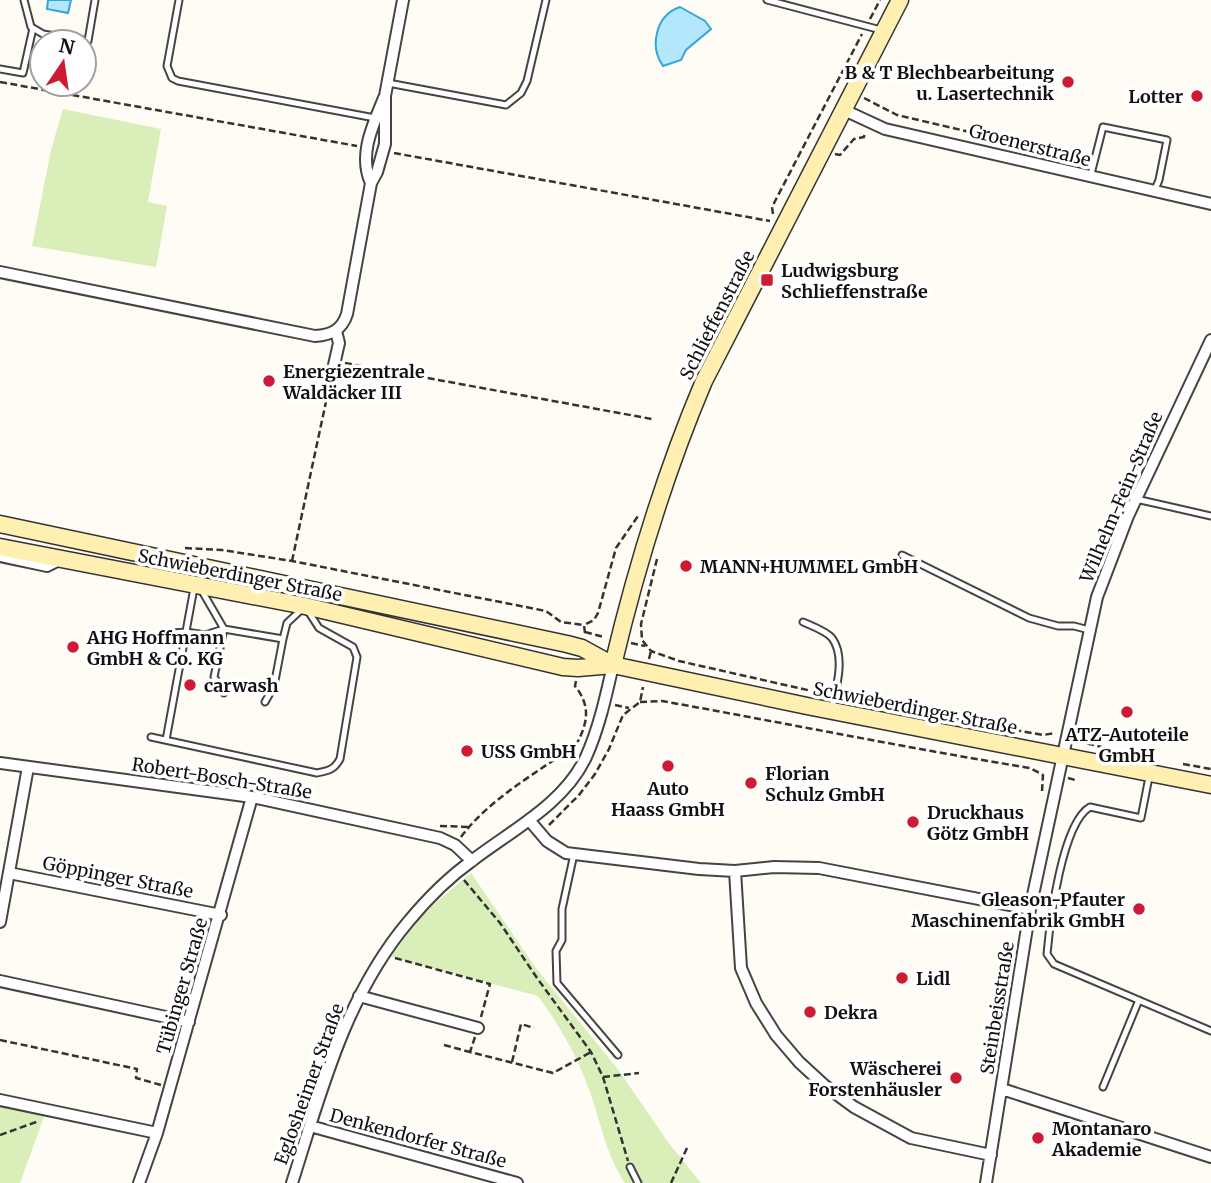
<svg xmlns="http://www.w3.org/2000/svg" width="1211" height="1183" font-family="Merriweather,serif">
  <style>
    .green { fill: #d9eeb9 }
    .water { fill: #b4e7fb; stroke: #35a6d9; stroke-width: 2 }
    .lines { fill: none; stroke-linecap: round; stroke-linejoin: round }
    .lane-casing { stroke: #444; stroke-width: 9 }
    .street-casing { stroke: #444; stroke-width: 14 }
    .secondary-casing { stroke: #333; stroke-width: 19 }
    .path { stroke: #333; stroke-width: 2.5; stroke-dasharray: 7 3.5; stroke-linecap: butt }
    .lane { stroke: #fff; stroke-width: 5 }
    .street { stroke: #fff; stroke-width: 10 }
    .secondary { stroke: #ffefb0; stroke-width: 16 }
    .poi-dot { fill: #ce1b33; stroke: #fff; stroke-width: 2.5 }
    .labels { text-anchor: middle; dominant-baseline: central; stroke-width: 7; stroke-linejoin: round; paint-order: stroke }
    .poi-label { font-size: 18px; font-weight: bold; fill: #111; stroke: #fff; text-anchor: start }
    .street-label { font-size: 18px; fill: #111; stroke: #fff }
  </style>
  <rect width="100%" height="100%" fill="#fffcf5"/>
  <path class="green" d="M63 109 161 129 148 202 167 206 156 267 32 246 51 150Z
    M471 873 538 971 617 1068 668 1142 701 1183H625C606 1155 601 1123 590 1092 578 1057 559 1025 538 996L391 957 421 915Z
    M0 1103 45 1114 20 1183H0Z"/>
  <path class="water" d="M48 0H71L68 13 47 9Z
    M680 7 705 21 711 29 686 50 681 60 663 66C649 46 656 15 680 7Z"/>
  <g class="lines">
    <g class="lane-casing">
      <path id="lane" d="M24 0 31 27 43 34 88 41 95 0
        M179 0 167 66 172 78 178 81 375 118
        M767 0 881 30
        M0 69 23 73 33 28
        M388 83 506 105 521 93 527 81 546 0
        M1090 178 1103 127 1167 140 1159 180 1154 192
        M1136 499 1211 516
        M902 555 1029 618 1058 626H1074L1089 630
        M202 591 224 629 283 639 287 623 302 609
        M803 622C812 626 826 631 832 638 846 657 836 688 832 708
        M172 633 186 632 205 635 224 629 214 677 224 693
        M265 702 274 686 283 639
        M151 737 317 773C328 771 334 770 340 759L357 657 353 647 319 628 308 611
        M166 740 194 588
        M1149 777 1141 818 1090 807C1062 823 1050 921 1047 954L1054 964 1211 1031
        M574 854 562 909V940L556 951 557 983 618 1055
        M1103 1087 1139 1000
        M630 1167 638 1183"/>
    </g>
    <g class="street-casing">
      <path id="street" d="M844 110 885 129 1211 204
        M371 183C358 155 373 125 384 98
        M0 272 315 336C331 335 342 330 347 314L371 183 377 172 385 144V96L403 0
        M329 387 339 343 336 331
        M0 556 47 566 61 559
        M0 763 252 797 440 838 455 845 472 861
        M529 820 547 841 566 853 699 869 735 871 774 867 819 868 1030 909
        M735 871 741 968 756 1003 776 1035 799 1062 824 1085 854 1107 911 1138 991 1155
        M9 873 221 915
        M0 922 28 767
        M0 981 189 1022
        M359 996 478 1028
        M1002 1089 1211 1157
        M0 1100 157 1133
        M310 1126 517 1183
        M139 1183 157 1133 252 797
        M292 1183C321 1092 345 997 408 922 427 899 449 877 473 860 512 830 564 804 586 757 599 728 606 696 613 665
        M986 1183 1030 909 1097 597 1128 516 1211 340"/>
    </g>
    <g class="secondary-casing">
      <path id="secondary" d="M0 524 567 644 582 648 613 665
        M0 547 305 606 563 667 578 668 613 665 807 706 1211 785
        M613 665C636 568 665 473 704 381L900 0"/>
    </g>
    <path class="path" d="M870 19 880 0
      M0 82 357 146
      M864 98 897 115 987 136 1007 145
      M394 153 770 221
      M835 154 840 155 854 139 864 137 865 132
      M773 214 772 207 862 34
      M345 363 652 419
      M185 548 222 550 292 561 546 611 561 622 584 625
      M657 559 641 624 642 640 651 651 679 661 825 694
      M292 561 327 397
      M585 632 604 637
      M585 633 584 625 594 620 598 613 616 548 638 516
      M631 643 645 646
      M649 659 651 651
      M640 702 662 701C785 723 907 748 1030 768L1043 775 1042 791
      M615 705 629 708
      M911 711 1043 735 1055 733
      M1077 741 1118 751
      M1183 764 1211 769
      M1068 778 1075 780
      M549 825 579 795 595 774 609 749 623 715 640 702 643 687
      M440 826 469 827
      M461 837C488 800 539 771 576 745 588 723 591 706 575 686L576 681
      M464 880 500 923 537 978 591 1052 603 1077 628 1161
      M395 958 490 984 481 1017
      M475 1037 470 1052 553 1073 591 1052
      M0 1040 137 1069 136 1078 161 1085
      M444 1045 470 1052
      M512 1062 521 1024 534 1028
      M603 1077 639 1073
      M0 1135 39 1121
      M671 1183 687 1148"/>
    <use href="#lane" class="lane"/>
    <use href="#street" class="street"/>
    <use href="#secondary" class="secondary"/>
  </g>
  <g class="poi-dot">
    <circle cx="1068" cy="82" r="7"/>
    <circle cx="1197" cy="96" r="7"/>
    <rect x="760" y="273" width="14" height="14" rx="3.5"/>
    <circle cx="269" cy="381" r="7"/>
    <circle cx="686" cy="566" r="7"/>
    <circle cx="73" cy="647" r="7"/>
    <circle cx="190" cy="685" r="7"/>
    <circle cx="1127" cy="712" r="7"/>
    <circle cx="467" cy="751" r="7"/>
    <circle cx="668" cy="766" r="7"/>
    <circle cx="751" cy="783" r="7"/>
    <circle cx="913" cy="822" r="7"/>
    <circle cx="1139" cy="909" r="7"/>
    <circle cx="902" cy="978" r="7"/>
    <circle cx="810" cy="1012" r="7"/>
    <circle cx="956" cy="1078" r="7"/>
    <circle cx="1038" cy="1138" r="7"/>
  </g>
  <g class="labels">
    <g class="poi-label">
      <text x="1054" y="72" text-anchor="end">B &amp; T Blechbearbeitung<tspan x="1054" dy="21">u. Lasertechnik</tspan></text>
      <text x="1183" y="96" text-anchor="end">Lotter</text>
      <text x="781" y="270">Ludwigsburg<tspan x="781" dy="21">Schlieffenstraße</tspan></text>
      <text x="283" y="371">Energiezentrale<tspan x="283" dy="21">Waldäcker III</tspan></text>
      <text x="700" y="566">MANN+HUMMEL GmbH</text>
      <text x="87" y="637">AHG Hoffmann<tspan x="87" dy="21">GmbH &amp; Co. KG</tspan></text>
      <text x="204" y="685">carwash</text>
      <text x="1127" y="734" text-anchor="middle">ATZ-Autoteile<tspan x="1127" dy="21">GmbH</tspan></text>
      <text x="481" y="751">USS GmbH</text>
      <text x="765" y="773">Florian<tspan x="765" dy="21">Schulz GmbH</tspan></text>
      <text x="668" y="788" text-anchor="middle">Auto<tspan x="668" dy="21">Haass GmbH</tspan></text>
      <text x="927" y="812">Druckhaus<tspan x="927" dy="21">Götz GmbH</tspan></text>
      <text x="1125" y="899" text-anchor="end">Gleason-Pfauter<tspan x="1125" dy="21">Maschinenfabrik GmbH</tspan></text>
      <text x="916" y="978">Lidl</text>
      <text x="824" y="1012">Dekra</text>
      <text x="942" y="1068" text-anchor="end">Wäscherei<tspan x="942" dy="21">Forstenhäusler</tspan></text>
      <text x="1052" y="1128">Montanaro<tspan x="1052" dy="21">Akademie</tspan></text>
    </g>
    <g class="street-label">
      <text transform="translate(1030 145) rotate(14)">Groenerstraße</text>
      <text transform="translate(717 315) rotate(-63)">Schlieffenstraße</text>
      <text transform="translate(1121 497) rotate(-67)">Wilhelm-Fein-Straße</text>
      <text transform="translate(240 575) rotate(11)">Schwieberdinger Straße</text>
      <text transform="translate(915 708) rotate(11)">Schwieberdinger Straße</text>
      <text transform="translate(222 778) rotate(9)">Robert-Bosch-Straße</text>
      <text transform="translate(118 877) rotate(11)">Göppinger Straße</text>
      <text transform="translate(182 986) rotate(-74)">Tübinger Straße</text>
      <text transform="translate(997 1008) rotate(-81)">Steinbeisstraße</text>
      <text transform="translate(309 1084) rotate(-70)">Eglosheimer Straße</text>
      <text transform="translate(418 1138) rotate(15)">Denkendorfer Straße</text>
    </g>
  </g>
  <g transform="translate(63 63) rotate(13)"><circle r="33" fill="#ffffff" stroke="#a0a0a0" stroke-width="2"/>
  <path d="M0-5L12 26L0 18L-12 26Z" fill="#ce1b33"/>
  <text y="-10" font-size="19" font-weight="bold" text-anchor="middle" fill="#111111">N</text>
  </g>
</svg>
